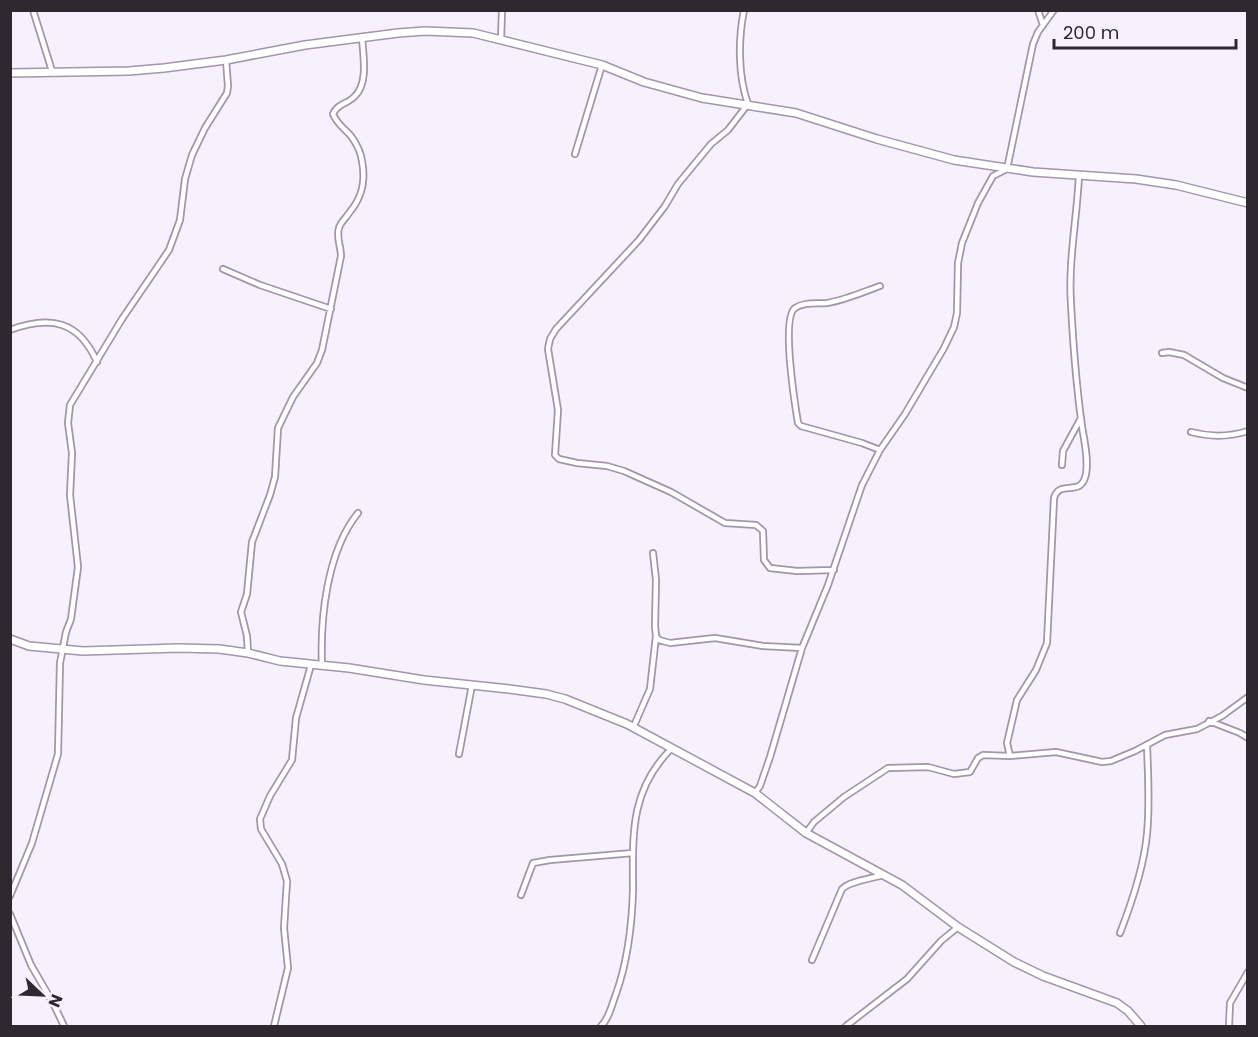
<svg xmlns="http://www.w3.org/2000/svg" width="1258" height="1037" font-family="Poppins,sans-serif">
  <style>
    .lines { fill: none; stroke-linecap: round; stroke-linejoin: round }
    .street-casing { stroke: #a296aa; stroke-width: 8 }
    .secondary-casing { stroke: #a296aa; stroke-width: 10 }
    .street { stroke: #fff; stroke-width: 4.5 }
    .secondary { stroke: #fff; stroke-width: 7 }
  </style>
  <rect width="100%" height="100%" fill="#f7f0fd"/>
  <g class="lines">
    <g class="street-casing">
      <path id="street" d="M33 10 52 71
        M744 10C738 40 738 76 748 104L728 130 711 144 678 184 665 206 639 240 556 329 550 339 548 349 558 410 555 455 559 459 577 463 607 466 624 471 671 492 725 523 756 525 763 531 764 560 770 568 797 571 834 570
        M1038 10 1043 25
        M501 40 502 10
        M575 154 602 65
        M223 269 260 285 331 309
        M10 330C51 315 79 321 97 362
        M1162 353 1169 352 1184 355 1223 378 1248 388
        M1191 432C1210 437 1229 437 1248 431
        M880 450 862 443 801 426 798 423C795 405 781 318 795 308 804 302 816 304 827 303 845 300 863 292 880 286
        M1062 465 1063 451 1081 418
        M653 553 656 580 655 626 656 636 659 640 670 643 715 638 763 646 802 648
        M248 653 247 636 241 612 247 594 252 542 270 495 275 477 278 428 293 397 317 363 322 350 341 256C341 247 336 237 339 228 340 223 346 218 349 213 362 198 366 182 362 161 361 153 356 143 351 136 344 128 337 124 333 114 337 104 347 104 354 97 369 84 363 55 362 37
        M322 666C320 618 327 551 358 513
        M1209 721 1240 733 1248 738
        M633 728 650 689 656 636
        M459 754 472 685
        M1010 756 1007 743 1017 700 1036 670 1047 643 1054 498C1060 478 1081 499 1086 474 1089 456 1083 437 1081 419 1076 381 1073 342 1071 304 1068 262 1077 218 1079 175
        M755 793 760 786 770 757 802 648 828 585 862 485 880 450 905 414 944 348 954 327 957 313 958 263 962 243 978 203 993 176 1007 169 1033 44 1038 32 1054 10
        M806 833 814 822 844 797 888 768 928 767 954 774 970 772 978 758 983 755 1010 756 1056 752 1102 762 1111 761 1135 751 1165 735 1197 729 1222 716 1248 697
        M521 895 533 863 550 860 633 853
        M10 896 32 843 58 754 60 663 66 632 71 619 78 567 70 495 72 453 68 423 70 405 122 319 169 250 180 220 185 179 192 155 205 128 227 93 228 86 226 60
        M10 914 31 965 53 1003 64 1026
        M1120 933C1132 902 1144 867 1147 834 1150 804 1148 774 1147 745
        M812 960 842 889C850 881 870 879 883 875
        M274 1026 288 968 284 928 287 881 282 864 261 829 260 819 270 796 292 760 296 718 311 665
        M601 1026C609 1019 612 1004 616 994 628 960 632 926 633 890 633 837 629 791 671 749
        M846 1026 907 979 941 941 958 927
        M1229 1026 1230 1003 1248 972"/>
    </g>
    <g class="secondary-casing">
      <path id="secondary" d="M10 73 129 71 164 68 226 60 305 45 398 33 425 31 473 33 602 65 644 82 702 98 796 113 877 139 954 160 1033 172 1136 179 1176 185 1248 203
        M10 639 29 646 83 651 178 648 219 649 248 653 280 661 349 668 424 680 509 689 546 694 565 699 627 724 755 793 806 833 902 885 958 927 1014 962 1043 976 1117 1003 1128 1011 1141 1026"/>
    </g>
    <use href="#street" class="street"/>
    <use href="#secondary" class="secondary"/>
  </g>
  <rect width="1258" height="1037" fill="none" stroke="#2e2931" stroke-width="24"/>
  <g transform="translate(42 995) rotate(113)" stroke="#f7f0fd" stroke-width="4.5" paint-order="stroke">
  <path d="M0-4.5L10 22L0 15L-10 22Z" fill="#2e2931"/>
  <text y="-9" font-size="16" font-weight="bold" text-anchor="middle" fill="#2e2931">N</text>
  </g>
  <path d="M1054 39v9h182v-9" fill="none" stroke="#2e2931" stroke-width="3"/>
  <text x="1063" y="39" font-size="18" fill="#2e2931" stroke="#f7f0fd" stroke-width="4.5" paint-order="stroke">200 m</text>
</svg>
